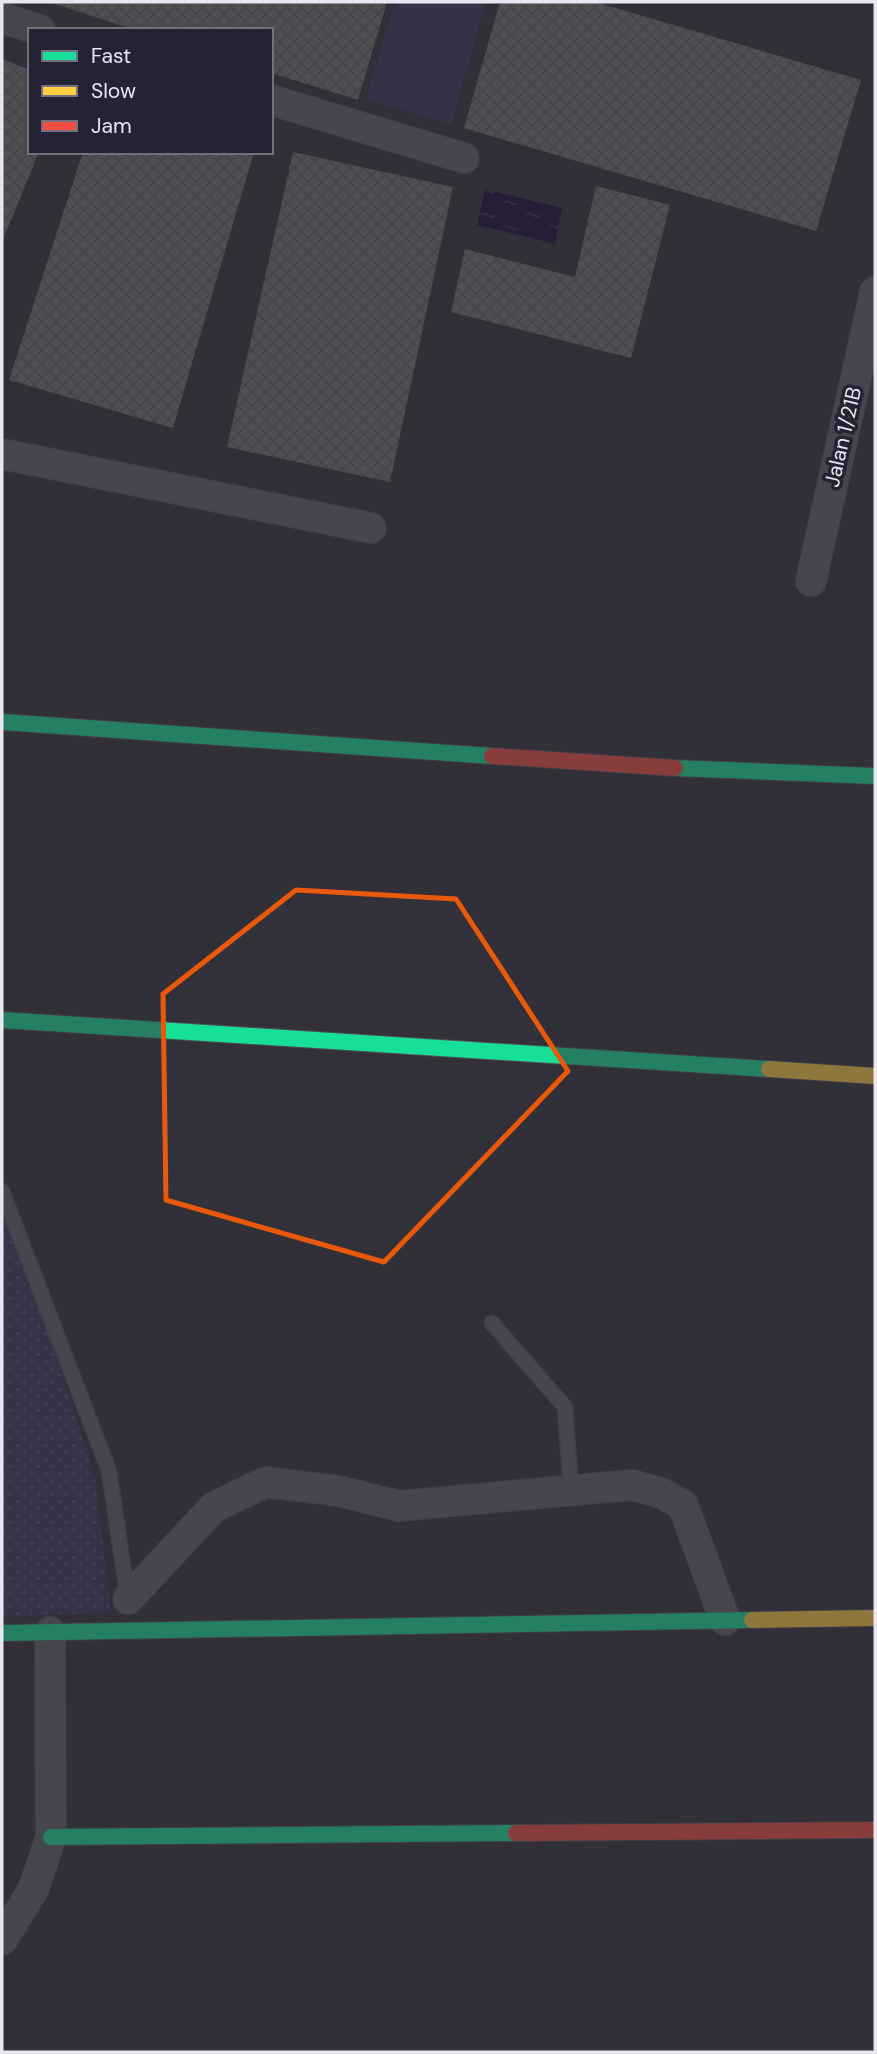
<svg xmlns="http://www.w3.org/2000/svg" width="877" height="2054" font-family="'DM Sans',sans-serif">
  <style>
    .grass { fill: url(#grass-dots) }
    .garden { fill: #3d365a }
    .water { fill: url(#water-ripples) }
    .building { fill: url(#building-cross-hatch) }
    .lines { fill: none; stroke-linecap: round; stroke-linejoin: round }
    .lane-casing { stroke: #504e56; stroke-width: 17 }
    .street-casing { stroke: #504e56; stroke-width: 32 }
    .fast-casing { stroke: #504e56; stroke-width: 18 }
    .slow-casing { stroke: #504e56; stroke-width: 18 }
    .jam-casing { stroke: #504e56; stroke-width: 18 }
    .lane { stroke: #626069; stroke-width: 14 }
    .street { stroke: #626069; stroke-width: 30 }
    .fast { stroke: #16e098; stroke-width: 16 }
    .slow { stroke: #ffcf43; stroke-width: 16 }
    .jam { stroke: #f24e42; stroke-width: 16 }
    .marked { fill: none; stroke: #e8590c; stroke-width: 5; stroke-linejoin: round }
    .labels { text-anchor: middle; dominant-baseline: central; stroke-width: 7; stroke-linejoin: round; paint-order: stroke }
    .street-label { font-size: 21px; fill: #e8e6f2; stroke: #252233 }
  </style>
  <defs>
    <pattern id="grass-dots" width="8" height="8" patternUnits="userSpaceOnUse" patternTransform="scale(1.75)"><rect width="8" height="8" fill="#3d365a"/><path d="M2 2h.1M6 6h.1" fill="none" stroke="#595372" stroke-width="1.8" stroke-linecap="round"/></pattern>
    <pattern id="water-ripples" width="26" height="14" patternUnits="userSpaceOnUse" patternTransform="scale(1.75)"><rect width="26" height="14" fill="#180b34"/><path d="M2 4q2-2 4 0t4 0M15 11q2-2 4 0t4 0" fill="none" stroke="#3a2f52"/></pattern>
    <pattern id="building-cross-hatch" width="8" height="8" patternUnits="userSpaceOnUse" patternTransform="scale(1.75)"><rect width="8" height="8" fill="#767173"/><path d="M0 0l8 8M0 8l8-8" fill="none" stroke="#605d60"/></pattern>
  </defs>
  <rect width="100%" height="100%" fill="#323039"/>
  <path class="grass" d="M2 1190 95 1476 111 1612 2 1617Z"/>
  <path class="garden" d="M395 2H486L451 125 366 99Z"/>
  <path class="water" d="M485 189 562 208 555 244 477 225Z"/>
  <path class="building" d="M49 2H387L358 100 271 73V30H135Z
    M500 2H595L861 80 816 231 464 128Z
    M2 59 30 70V152H39L2 242Z
    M83 152H254L173 428 9 380Z
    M293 152 453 187 390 482 227 447Z
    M596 186 670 205 631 358 451 312 465 249 575 277Z"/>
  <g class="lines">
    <g class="lane-casing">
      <path id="lane" d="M2 1191 109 1471 128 1599
        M492 1323 565 1407 571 1491"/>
    </g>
    <g class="street-casing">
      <path id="street" d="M2 18 40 30
        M271 100 464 158
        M2 454 371 528
        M811 581 875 292
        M128 1599 214 1507 266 1482 339 1491 399 1506 632 1485 661 1493 683 1505 725 1620
        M2 1940 33 1890 51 1837 50 1632"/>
    </g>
    <g class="fast-casing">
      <path id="fast" d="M2 722 492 756
        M675 768 875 776
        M2 1020 769 1069
        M2 1633 752 1620
        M51 1837 516 1833"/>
    </g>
    <g class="slow-casing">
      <path id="slow" d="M769 1069 875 1076
        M752 1620 875 1618"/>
    </g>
    <g class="jam-casing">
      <path id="jam" d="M492 756 675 768
        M516 1833 875 1830"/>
    </g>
    <use href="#lane" class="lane"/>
    <use href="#street" class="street"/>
    <use href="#fast" class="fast"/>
    <use href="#slow" class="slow"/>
    <use href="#jam" class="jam"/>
  </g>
  <path d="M0 0H877V2054H0ZM296 890 456 899 568 1071 384 1262 166 1200 163 994Z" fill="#323039" fill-opacity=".55" fill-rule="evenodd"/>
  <path class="marked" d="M296 890 456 899 568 1071 384 1262 166 1200 163 994Z"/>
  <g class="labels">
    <g class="street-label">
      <text transform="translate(843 437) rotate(-77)">Jalan 1/21B</text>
    </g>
  </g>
  <rect width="877" height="2054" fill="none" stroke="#e8e6f2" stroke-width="7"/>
  <rect x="28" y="28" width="245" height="126" fill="#252233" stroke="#73707f" stroke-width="2"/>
  <rect x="42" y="51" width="35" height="10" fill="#16e098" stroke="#73707f" stroke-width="2"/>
  <text x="91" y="63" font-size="21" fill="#e8e6f2">Fast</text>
  <rect x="42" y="86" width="35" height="10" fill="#ffcf43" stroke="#73707f" stroke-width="2"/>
  <text x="91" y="98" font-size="21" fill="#e8e6f2">Slow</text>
  <rect x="42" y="121" width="35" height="10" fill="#f24e42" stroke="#73707f" stroke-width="2"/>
  <text x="91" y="133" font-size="21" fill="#e8e6f2">Jam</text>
</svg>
